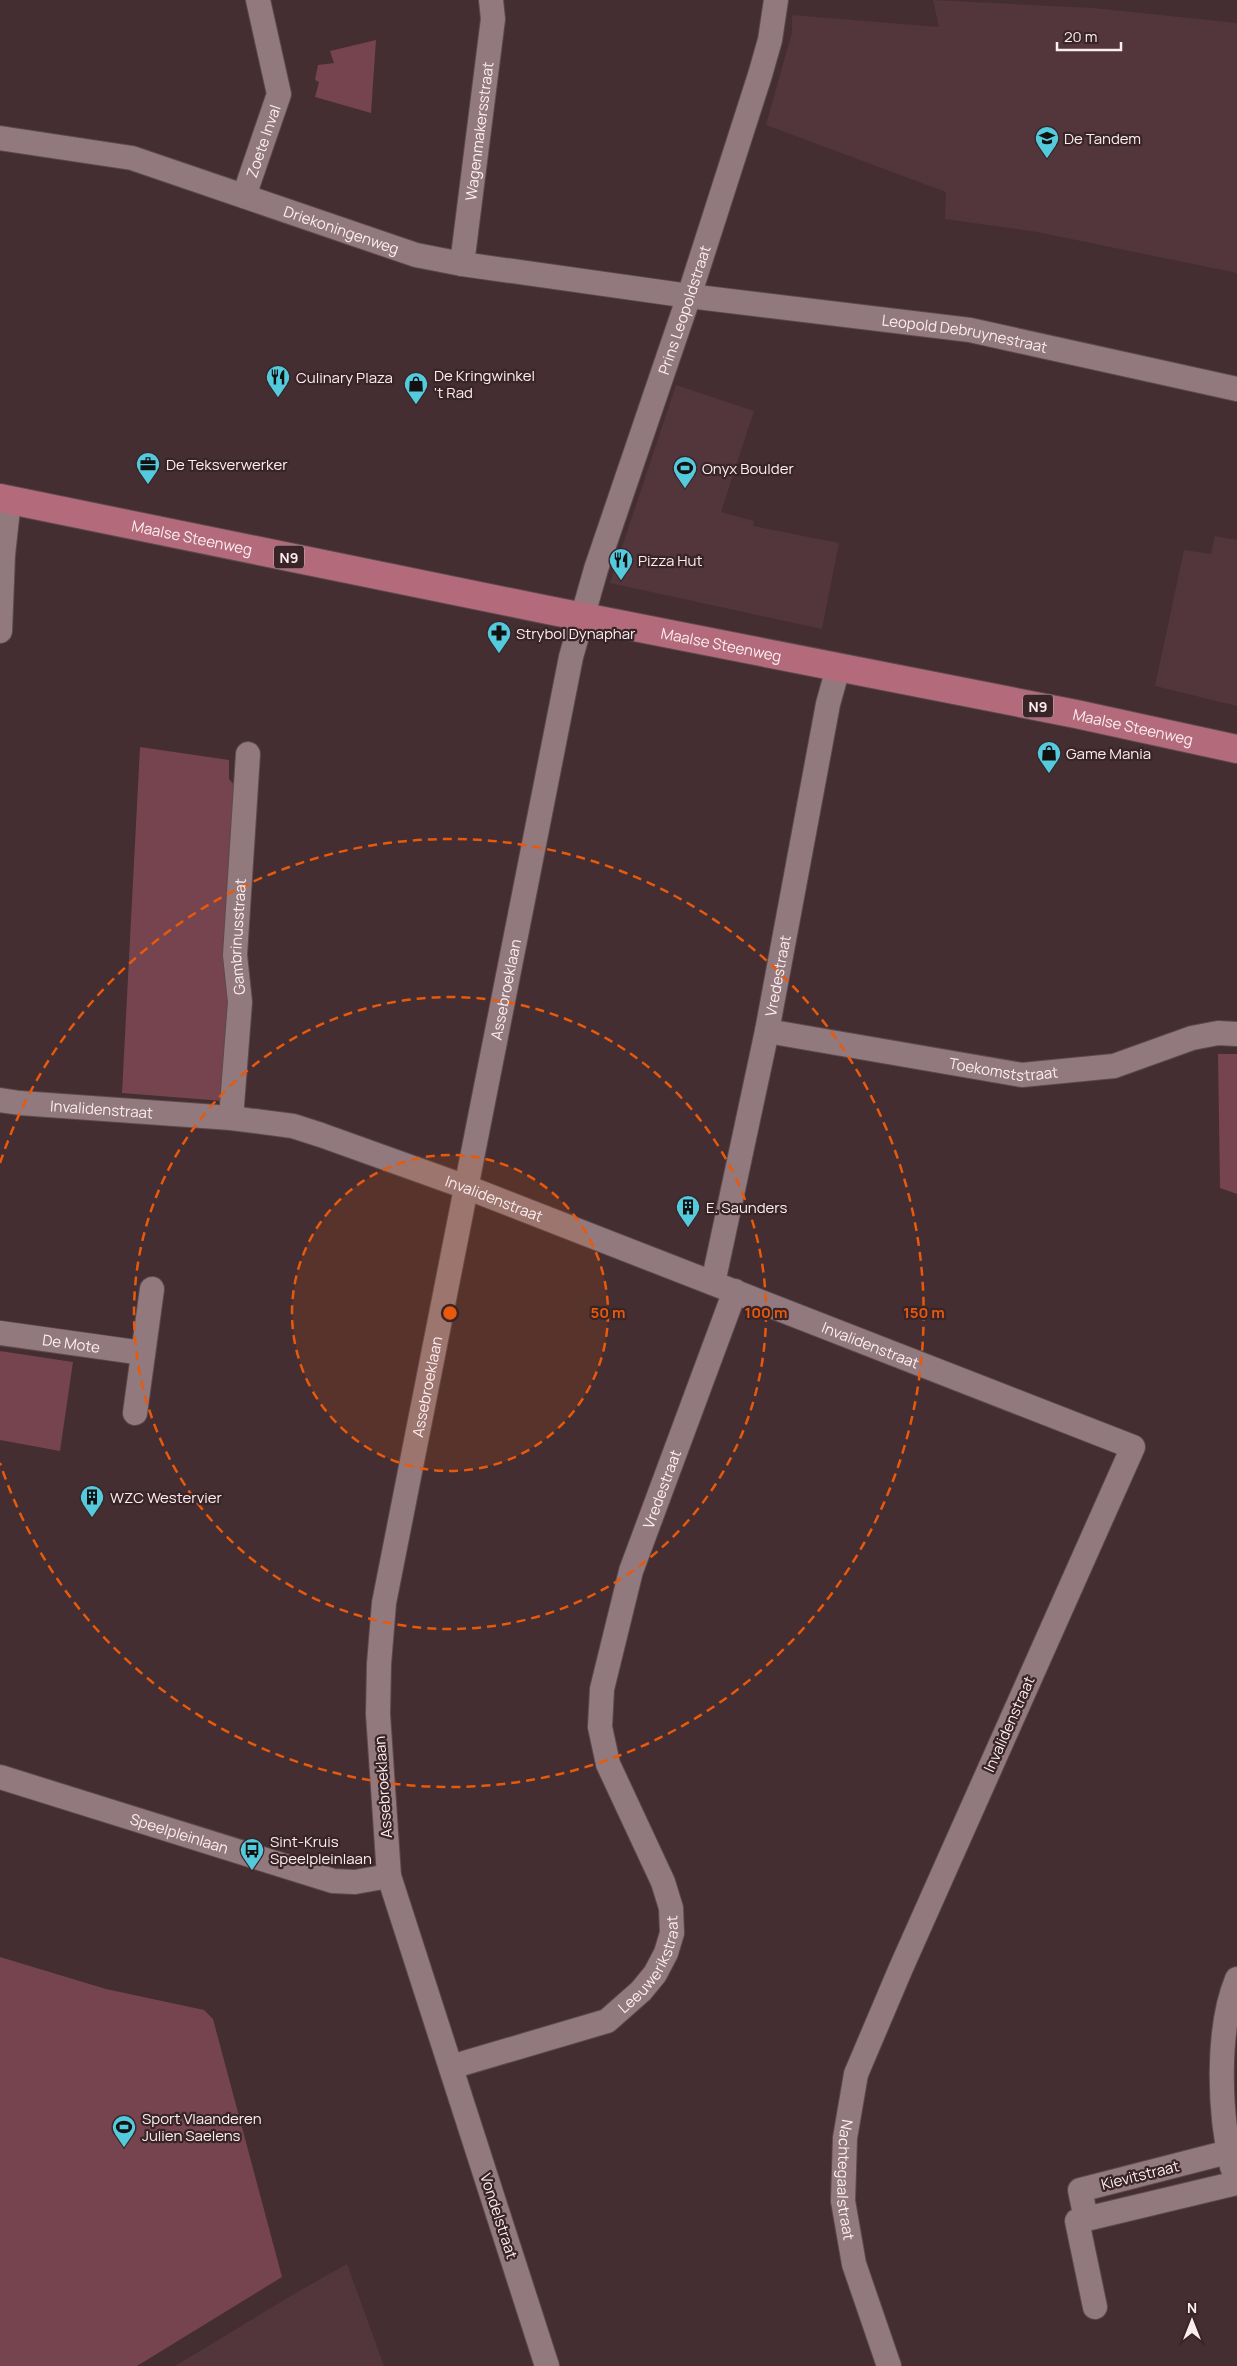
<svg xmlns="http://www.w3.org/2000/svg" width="1237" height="2366" font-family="Manrope,sans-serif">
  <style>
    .built { fill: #52363c }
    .green { fill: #75444e }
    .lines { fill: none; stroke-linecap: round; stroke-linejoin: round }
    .minor-casing { stroke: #5c4a4d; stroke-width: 26 }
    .major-casing { stroke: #5c4a4d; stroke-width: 30 }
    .minor { stroke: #92797d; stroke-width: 24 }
    .major { stroke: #b36b7b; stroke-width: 28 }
    .ring { fill: none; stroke: #e8590c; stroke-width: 2.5; stroke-dasharray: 9 6 }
    .labels { text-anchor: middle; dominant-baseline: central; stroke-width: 4.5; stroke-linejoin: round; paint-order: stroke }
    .shield { fill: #392428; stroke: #c2b1b4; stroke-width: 1 }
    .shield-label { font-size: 14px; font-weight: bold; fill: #fceef0 }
    .street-label { font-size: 15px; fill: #fceef0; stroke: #392428 }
    .poi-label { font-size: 15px; fill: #fceef0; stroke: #392428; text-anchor: start }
    .centre { fill: #e8590c; stroke: #392428; stroke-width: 2.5 }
    .ring-label { font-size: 15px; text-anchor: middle; font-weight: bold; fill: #e8590c; stroke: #392428; stroke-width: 4.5; stroke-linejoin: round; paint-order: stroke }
  </style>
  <rect width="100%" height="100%" fill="#442e32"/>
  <path class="built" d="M933 0 1093 8 1237 23V273L1037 232 945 219 946 192 766 125 792 32V15L939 27Z
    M676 385 754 411 721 512 754 521 753 526 839 543 822 629 610 583Z
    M1215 536 1237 540V706L1155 686 1184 550 1211 554Z
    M347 2264 384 2366H175L294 2294Z"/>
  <path class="green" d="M376 40 371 113 315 97 319 82 315 80 318 65 334 63 330 51Z
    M140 747 229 760V779L237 788 230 989 223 1101 122 1093Z
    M1218 1054H1237V1194L1220 1188Z
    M0 1351 73 1362 60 1451 0 1440Z
    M0 1957 106 1989 204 2010 213 2019 282 2277 137 2366H0Z"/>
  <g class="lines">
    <g class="minor-casing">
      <g id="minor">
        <path id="s1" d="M0 138 132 158 416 255 462 264 689 296 970 330 1237 389"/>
        <path id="s2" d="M244 196 279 94 258 0"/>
        <path id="s3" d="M462 264 493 19 491 0"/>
        <path d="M0 631 3 555 9 500"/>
        <path id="s4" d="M767 1031 1022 1075 1114 1066 1192 1038 1218 1033 1237 1034"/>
        <path id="s5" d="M0 1100 20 1103 231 1118 293 1126 321 1135 466 1187 1133 1447 901 1968 856 2074 845 2138 843 2201 854 2264 889 2366"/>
        <path id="s6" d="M231 1118 240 1002 235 955 248 754"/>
        <path id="s7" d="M713 1283 767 1031 828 704 838 668"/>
        <path id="s8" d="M0 1333 143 1353"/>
        <path d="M135 1413 152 1289"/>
        <path id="s9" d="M0 1777 333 1881 355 1882 389 1876"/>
        <path id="s10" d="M451 2067 607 2021 641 1991 655 1974 666 1953 672 1933 671 1908 663 1882 608 1764 600 1727 602 1689 631 1571 735 1291"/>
        <path d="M1228 2152 1080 2190 1086 2219 1237 2183"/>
        <path d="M1232 2167C1219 2113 1216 2030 1237 1979"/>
        <path d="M1086 2219 1077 2221 1095 2307"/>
        <path id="s11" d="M547 2366 389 1876 378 1714 379 1664 384 1603 571 657 596 569 689 296 760 75 770 40 776 0"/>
      </g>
    </g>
    <g class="major-casing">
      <g id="major">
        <path id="s12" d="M0 498 548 610 1076 714 1237 749"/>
      </g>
    </g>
    <use href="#minor" class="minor"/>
    <use href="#major" class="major"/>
  </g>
  <circle cx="450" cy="1313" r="158" fill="#e8590c" fill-opacity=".12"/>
  <g class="ring">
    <circle cx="450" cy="1313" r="158"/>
    <circle cx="450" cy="1313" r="316"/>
    <path d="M0 1163A474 474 0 1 1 0 1463"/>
  </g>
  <defs>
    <g id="school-pin" transform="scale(1.25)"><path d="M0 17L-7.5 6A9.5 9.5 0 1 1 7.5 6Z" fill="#54cadd" stroke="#392428"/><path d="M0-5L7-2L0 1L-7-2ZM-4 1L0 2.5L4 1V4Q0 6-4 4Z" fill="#111"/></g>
    <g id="restaurant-pin" transform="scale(1.25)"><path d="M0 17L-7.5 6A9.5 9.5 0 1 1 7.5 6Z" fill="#54cadd" stroke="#392428"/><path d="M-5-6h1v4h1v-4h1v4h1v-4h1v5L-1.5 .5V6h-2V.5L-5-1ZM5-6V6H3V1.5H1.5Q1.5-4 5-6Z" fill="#111"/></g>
    <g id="shop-pin" transform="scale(1.25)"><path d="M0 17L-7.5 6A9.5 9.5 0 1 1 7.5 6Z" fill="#54cadd" stroke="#392428"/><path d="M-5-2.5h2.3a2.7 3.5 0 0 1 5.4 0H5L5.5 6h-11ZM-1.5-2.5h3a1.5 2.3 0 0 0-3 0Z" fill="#111"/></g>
    <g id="office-pin" transform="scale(1.25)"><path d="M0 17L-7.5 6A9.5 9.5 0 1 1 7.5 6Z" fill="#54cadd" stroke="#392428"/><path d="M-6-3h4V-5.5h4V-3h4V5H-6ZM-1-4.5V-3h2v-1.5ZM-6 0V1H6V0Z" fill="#111"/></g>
    <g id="stadium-pin" transform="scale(1.25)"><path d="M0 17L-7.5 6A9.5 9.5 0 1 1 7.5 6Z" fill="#54cadd" stroke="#392428"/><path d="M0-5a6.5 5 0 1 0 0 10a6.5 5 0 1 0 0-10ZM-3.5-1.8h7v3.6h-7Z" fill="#111"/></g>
    <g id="pharmacy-pin" transform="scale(1.25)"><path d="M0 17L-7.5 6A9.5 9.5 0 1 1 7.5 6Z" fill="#54cadd" stroke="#392428"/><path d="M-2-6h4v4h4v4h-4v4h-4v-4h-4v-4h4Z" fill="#111"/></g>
    <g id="building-pin" transform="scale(1.25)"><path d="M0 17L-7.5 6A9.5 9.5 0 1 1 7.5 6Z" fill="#54cadd" stroke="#392428"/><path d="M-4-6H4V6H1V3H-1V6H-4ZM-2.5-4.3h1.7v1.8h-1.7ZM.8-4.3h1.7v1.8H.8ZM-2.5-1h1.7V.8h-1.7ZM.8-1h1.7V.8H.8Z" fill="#111"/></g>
    <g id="bus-pin" transform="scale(1.25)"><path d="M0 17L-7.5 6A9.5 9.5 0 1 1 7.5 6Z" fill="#54cadd" stroke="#392428"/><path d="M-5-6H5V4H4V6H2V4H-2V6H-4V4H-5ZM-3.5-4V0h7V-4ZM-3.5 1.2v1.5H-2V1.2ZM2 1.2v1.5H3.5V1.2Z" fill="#111"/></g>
  </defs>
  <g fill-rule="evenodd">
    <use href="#school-pin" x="1047" y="138"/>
    <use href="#restaurant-pin" x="278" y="377"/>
    <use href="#shop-pin" x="416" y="384"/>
    <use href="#office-pin" x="148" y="464"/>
    <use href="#stadium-pin" x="685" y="468"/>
    <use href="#restaurant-pin" x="621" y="560"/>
    <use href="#pharmacy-pin" x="499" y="633"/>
    <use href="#shop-pin" x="1049" y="753"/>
    <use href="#building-pin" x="688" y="1207"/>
    <use href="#building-pin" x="92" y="1497"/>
    <use href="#bus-pin" x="252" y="1850"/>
    <use href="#stadium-pin" x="124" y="2127"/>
  </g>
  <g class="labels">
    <g class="shield">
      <rect x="274" y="545.5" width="30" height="23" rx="4"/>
      <rect x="1023" y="694.5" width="30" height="23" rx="4"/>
    </g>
    <g class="shield-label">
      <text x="289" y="557">N9</text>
      <text x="1038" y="706">N9</text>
    </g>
    <g class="street-label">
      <text stroke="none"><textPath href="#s3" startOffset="134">Wagenmakersstraat</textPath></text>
      <text stroke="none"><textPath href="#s2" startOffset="58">Zoete Inval</textPath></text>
      <text stroke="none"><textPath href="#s1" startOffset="355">Driekoningenweg</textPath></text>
      <text stroke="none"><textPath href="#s11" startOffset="2118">Prins Leopoldstraat</textPath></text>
      <text stroke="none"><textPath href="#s1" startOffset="988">Leopold Debruynestraat</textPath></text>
      <text stroke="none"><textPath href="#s12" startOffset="196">Maalse Steenweg</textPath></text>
      <text stroke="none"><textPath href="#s12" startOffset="736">Maalse Steenweg</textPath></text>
      <text stroke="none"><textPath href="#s12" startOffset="1156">Maalse Steenweg</textPath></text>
      <text stroke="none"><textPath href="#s6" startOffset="182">Gambrinusstraat</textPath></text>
      <text stroke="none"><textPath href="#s7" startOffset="314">Vredestraat</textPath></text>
      <text stroke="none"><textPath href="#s11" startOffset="1414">Assebroeklaan</textPath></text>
      <text stroke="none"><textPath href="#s4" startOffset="240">Toekomststraat</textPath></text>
      <text stroke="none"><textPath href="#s5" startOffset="102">Invalidenstraat</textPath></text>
      <text stroke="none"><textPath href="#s5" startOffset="508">Invalidenstraat</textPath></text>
      <text stroke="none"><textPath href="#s8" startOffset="72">De Mote</textPath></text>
      <text stroke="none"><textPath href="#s5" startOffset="912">Invalidenstraat</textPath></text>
      <text stroke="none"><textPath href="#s11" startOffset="1009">Assebroeklaan</textPath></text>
      <text stroke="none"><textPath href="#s10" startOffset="742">Vredestraat</textPath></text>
      <text transform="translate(1009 1724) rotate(-66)">Invalidenstraat</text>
      <text transform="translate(383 1787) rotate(-94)">Assebroeklaan</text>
      <text stroke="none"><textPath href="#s9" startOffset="188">Speelpleinlaan</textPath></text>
      <text stroke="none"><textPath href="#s10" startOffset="236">Leeuwerikstraat</textPath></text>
      <text transform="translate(1140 2175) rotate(-14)">Kievitstraat</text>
      <text stroke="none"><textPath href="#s5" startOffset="1986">Nachtegaalstraat</textPath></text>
      <text transform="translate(499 2216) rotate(72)">Vondelstraat</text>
    </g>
    <g class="poi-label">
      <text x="1064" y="138">De Tandem</text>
      <text x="434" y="375">De Kringwinkel<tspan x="434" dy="17">'t Rad</tspan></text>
      <text x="296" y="377">Culinary Plaza</text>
      <text x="166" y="464">De Teksverwerker</text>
      <text x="702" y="468">Onyx Boulder</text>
      <text x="638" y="560">Pizza Hut</text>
      <text x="516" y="633">Strybol Dynaphar</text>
      <text x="1066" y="753">Game Mania</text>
      <text x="706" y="1207">E. Saunders</text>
      <text x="110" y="1497">WZC Westervier</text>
      <text x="270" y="1841">Sint-Kruis<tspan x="270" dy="17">Speelpleinlaan</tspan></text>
      <text x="142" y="2118">Sport Vlaanderen<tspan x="142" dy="17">Julien Saelens</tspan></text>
    </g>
  </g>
  <circle cx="450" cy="1313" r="8" class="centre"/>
  <g class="ring-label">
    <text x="608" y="1318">50 m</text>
    <text x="766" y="1318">100 m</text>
    <text x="924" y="1318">150 m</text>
  </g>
  <g transform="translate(1192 2321)" stroke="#392428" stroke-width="4" paint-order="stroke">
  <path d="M0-4L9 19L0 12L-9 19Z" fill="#fceef0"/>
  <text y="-8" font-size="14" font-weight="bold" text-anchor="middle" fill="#fceef0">N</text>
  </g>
  <path d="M1057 42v8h64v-8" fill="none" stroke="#fceef0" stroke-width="2.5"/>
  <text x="1064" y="42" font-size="15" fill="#fceef0" stroke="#392428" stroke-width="4" paint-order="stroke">20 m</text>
</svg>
